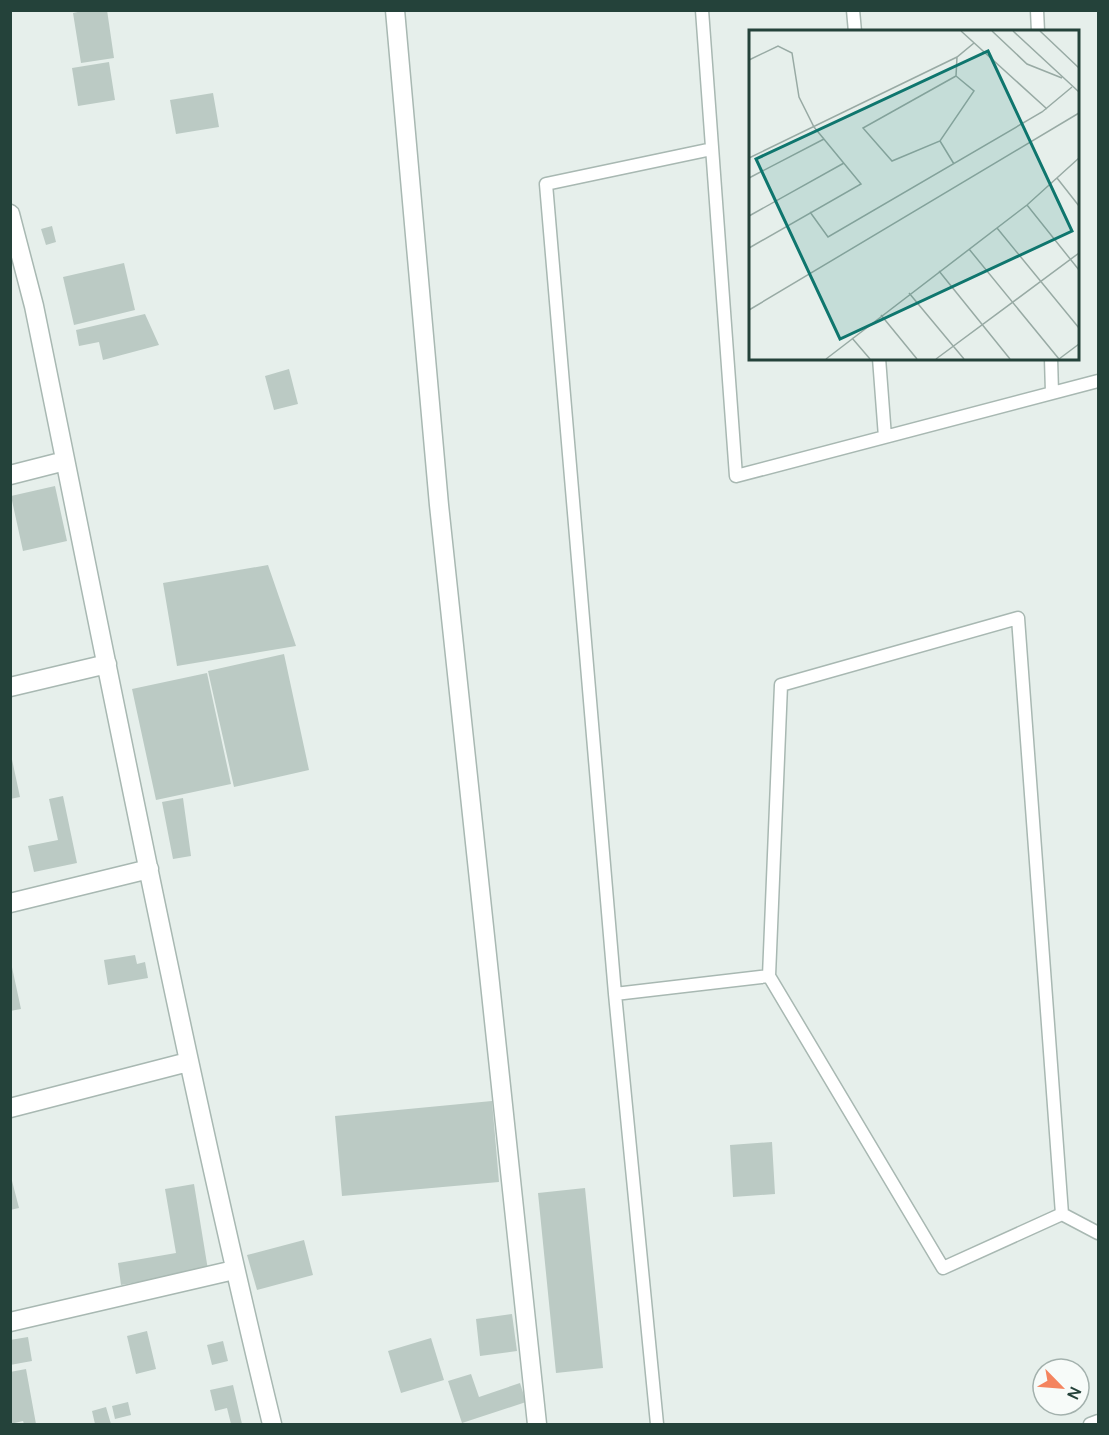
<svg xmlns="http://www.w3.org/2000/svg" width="1109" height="1435" font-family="Manrope,sans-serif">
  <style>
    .building { fill: #bbcac4 }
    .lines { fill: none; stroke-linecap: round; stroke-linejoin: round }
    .lane-casing { stroke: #a8b8b2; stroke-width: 15 }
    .street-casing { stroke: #a8b8b2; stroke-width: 21 }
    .lane { stroke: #fff; stroke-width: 12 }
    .street { stroke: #fff; stroke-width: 18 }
    .inset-road { fill: none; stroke: #98aaa4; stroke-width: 1.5 }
    .view { fill: #0f766e; fill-opacity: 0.15; stroke: #0f766e; stroke-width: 3 }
    .inset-edge { fill: none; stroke: #24423a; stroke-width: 3 }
  </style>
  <rect width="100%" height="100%" fill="#e6efeb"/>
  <path class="building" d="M87 10H107L114 58 81 63 73 13Z
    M109 62 115 100 78 106 72 68Z
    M213 93 219 127 176 134 170 100Z
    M52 226 56 242 46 245 41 229Z
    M124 263 135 310 74 325 63 277Z
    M145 314 159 345 103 360 99 342 79 346 76 330Z
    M289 369 298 404 274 410 265 376Z
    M55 486 67 541 23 551 11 496Z
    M268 565 296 646 177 666 163 583Z
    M284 654 309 770 234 787 208 671Z
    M207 673 231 784 156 800 132 689Z
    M10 750 20 797 10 799Z
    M63 796 77 863 34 872 28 846 58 840 49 799Z
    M183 798 191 856 173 859 162 802Z
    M135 955 137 964 145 962 148 978 108 985 104 960Z
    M10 958 21 1009 10 1011Z
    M492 1101 499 1182 342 1196 335 1116Z
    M772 1142 775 1194 733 1197 730 1145Z
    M10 1173 19 1208 10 1210Z
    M194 1184 208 1270 121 1285 118 1263 176 1253 165 1189Z
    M585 1188 603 1368 556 1373 538 1193Z
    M304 1240 313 1275 257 1290 247 1255Z
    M512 1314 517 1351 480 1356 476 1319Z
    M147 1331 156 1369 136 1374 127 1336Z
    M28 1337 32 1361 10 1365V1340Z
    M431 1338 444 1380 401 1393 388 1351Z
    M223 1341 228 1361 212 1365 207 1345Z
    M26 1369 36 1424H24L23 1421 10 1424V1372Z
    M471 1374 479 1397 520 1383 526 1402 462 1423 448 1381Z
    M233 1385 242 1424H231L227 1408 215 1411 210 1390Z
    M128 1402 131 1415 115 1419 112 1406Z
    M106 1407 111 1424H95L92 1411Z"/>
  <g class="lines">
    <g class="lane-casing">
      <path id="lane" d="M702 10 736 476 1098 381
        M853 10 855 32
        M1037 10 1038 32
        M879 358 885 437
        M1051 358 1052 393
        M1018 618 1062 1214 943 1268 769 976 781 685Z
        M615 994 769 976
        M1062 1214 1098 1233
        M657 1424 615 994 546 184 712 149
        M1090 1424 1098 1421"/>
    </g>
    <g class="street-casing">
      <path id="street" d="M395 10 439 505 537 1424
        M10 214 34 306C110 679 182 1054 272 1424
        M10 475 65 461
        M10 687 107 664
        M10 903 149 869
        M10 1108 188 1062
        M10 1322 234 1270"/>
    </g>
    <use href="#lane" class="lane"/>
    <use href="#street" class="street"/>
  </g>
  <g transform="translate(749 30)">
    <rect width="330" height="330" fill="#e6efeb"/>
    <path class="inset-road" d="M212 1 298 79M243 1 278 34 313 48M264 1 330 62M291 1 330 38M0 30 29 16 43 23 50 67 65 97 112 154 0 218M207 46 225 61 191 111 143 131 114 98ZM207 46 208 27M191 111 205 134M0 128 208 27 225 13M0 148 75 109M308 148 330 176M278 175 330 240M61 182 79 207 293 82 323 57M0 186 95 133M248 198 330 298M220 219 310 329M190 241 261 329M160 263 215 329M0 280 330 83M132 285 168 329M103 308 121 329M77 329 278 175 330 128M187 329 330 223M310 329 330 314"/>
    <path class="view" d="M239 21 323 201 91 309 7 129Z"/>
    <rect width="330" height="330" class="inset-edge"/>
  </g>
  <rect width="1109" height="1435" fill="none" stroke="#24423a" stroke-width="24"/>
  <g transform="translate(1061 1387) rotate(115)"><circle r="28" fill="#f7fbf9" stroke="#a3b1ad" stroke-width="1.5"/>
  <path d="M0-4.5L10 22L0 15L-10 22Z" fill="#f4845f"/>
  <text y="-9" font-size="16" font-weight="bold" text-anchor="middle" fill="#24423a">N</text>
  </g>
</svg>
